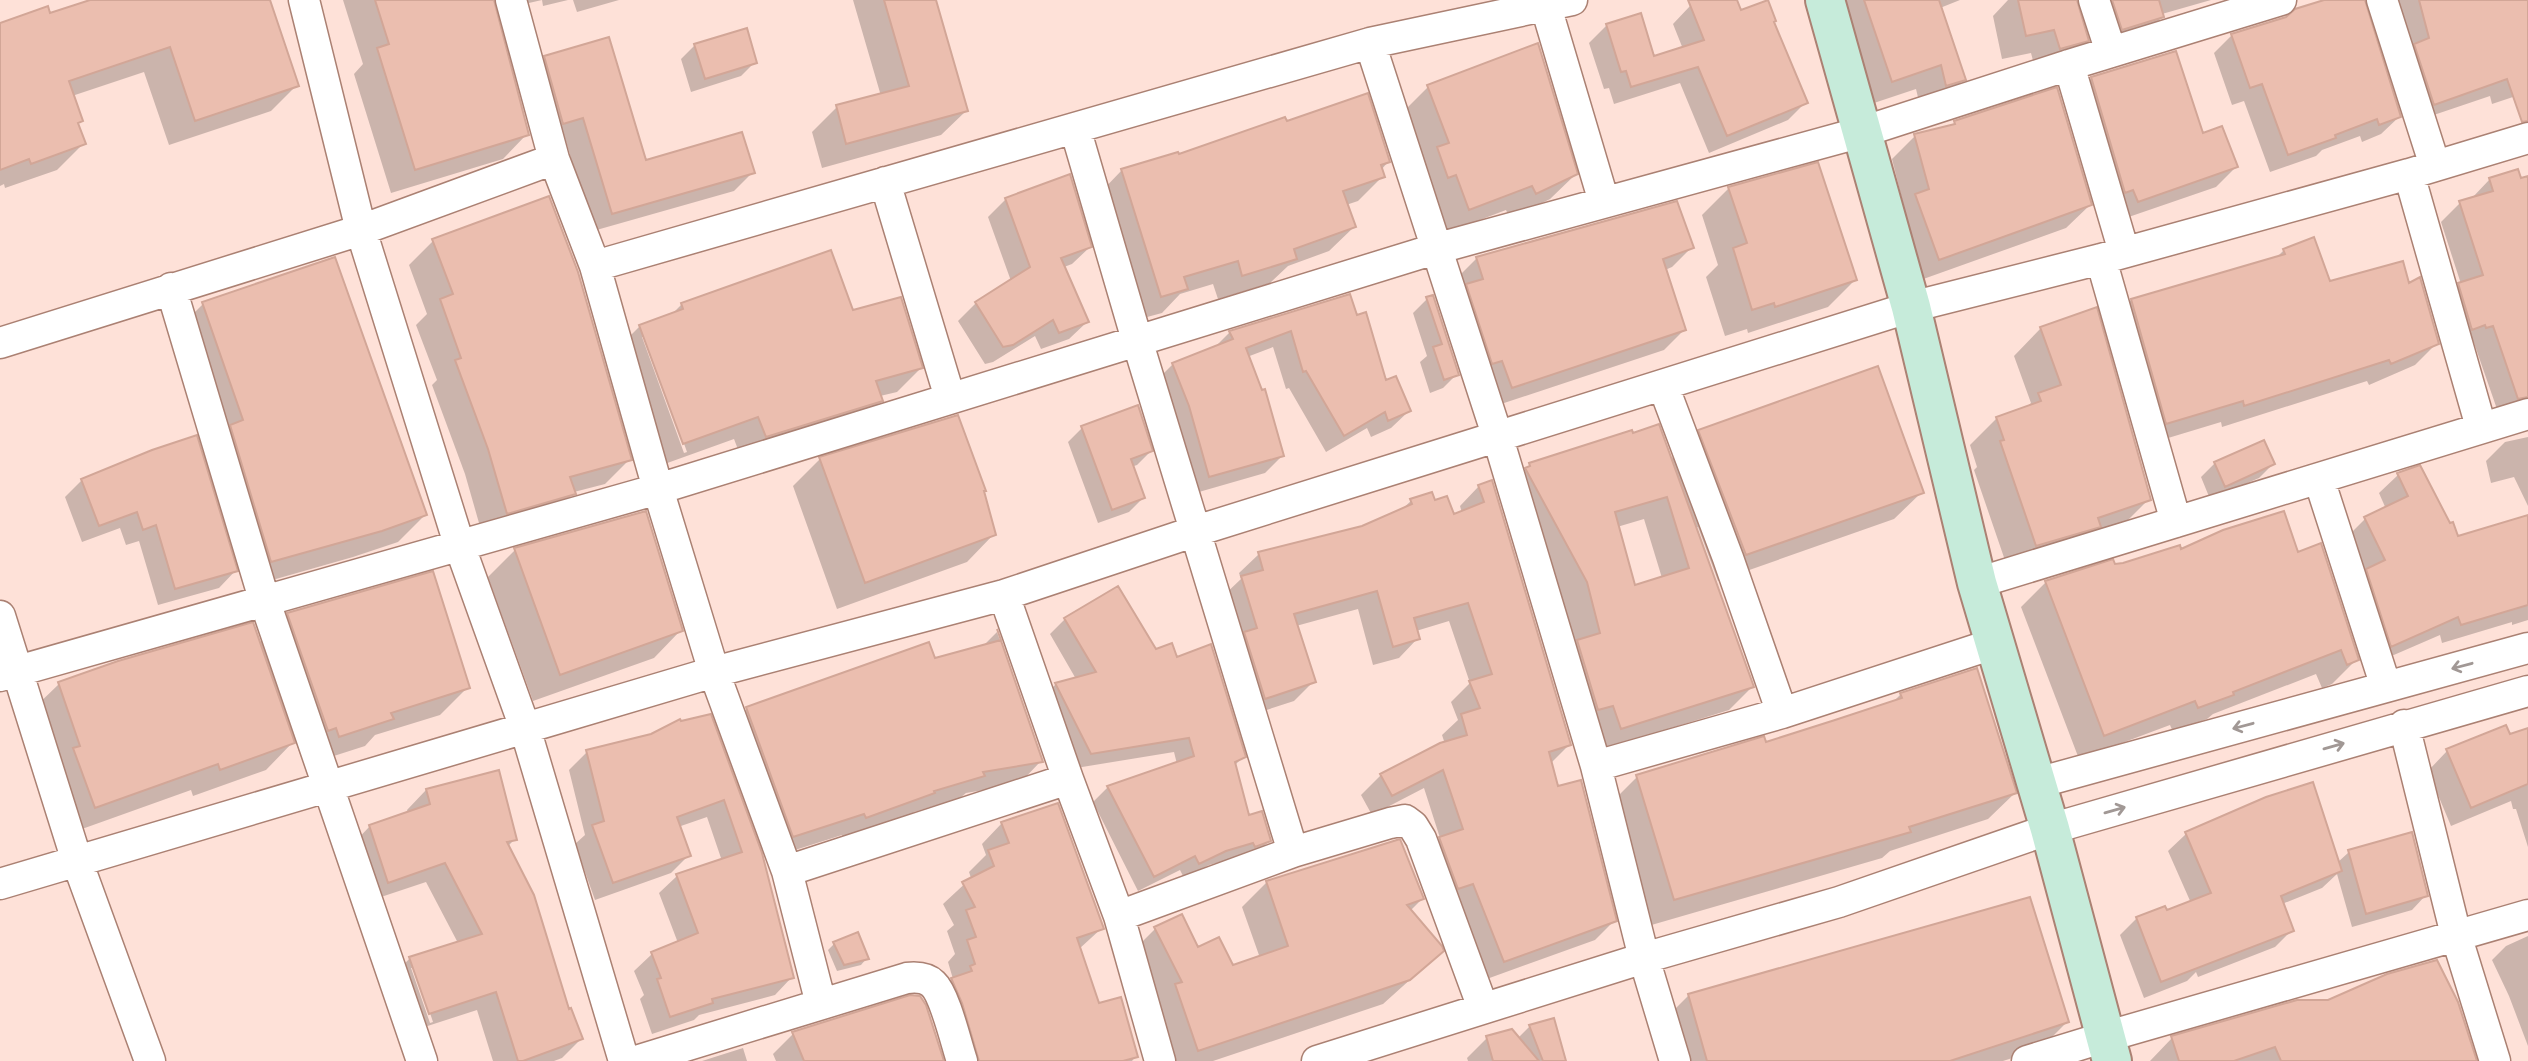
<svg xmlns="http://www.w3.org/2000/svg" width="2528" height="1061" font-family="Cabin,sans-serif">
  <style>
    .shadow { fill: #0003; fill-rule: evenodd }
    .building { fill: #ebbeaf; stroke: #d2a697; stroke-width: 2; fill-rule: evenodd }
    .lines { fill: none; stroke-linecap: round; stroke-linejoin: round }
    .street-casing { stroke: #ab8173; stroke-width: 33 }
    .secondary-casing { stroke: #ab8173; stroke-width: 42 }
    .street { stroke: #fff; stroke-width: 30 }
    .secondary { stroke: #c6ebda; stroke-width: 38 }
    .oneway { stroke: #a19895 }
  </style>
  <rect width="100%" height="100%" fill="#fee1d8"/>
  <path class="shadow" d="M96 0H268L297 85 271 111 169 145 144 72 72 96 81 121 77 125 83 144 57 170 5 188 4 184 0 186V24L49 16Z
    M343 0H568L543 6 542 0 494 11 527 134 503 159 391 193 354 74 363 64Z
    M573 0H619L577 12Z
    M853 0H934L966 111 941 135 822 168 812 132 837 107 881 96Z
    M1705 0H1718L1740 12 1773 22 1806 102 1788 120 1709 153 1680 83 1614 104 1609 88 1604 89 1589 43 1607 25 1653 58 1683 49 1673 24 1690 6Z
    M1832 0H1960L1940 8 1964 79 1940 104 1921 110 1916 89 1868 105Z
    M2008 0H2211L2162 14V17L2139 41 2098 53 2083 11 2078 9 2087 40 2063 64 2036 72 2031 53 2002 59 1993 16Z
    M2329 0H2363L2399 117 2381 134 2362 142 2360 136 2322 150 2316 156 2270 172 2244 101 2232 105 2214 53 2232 35 2287 18Z
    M2396 0H2490L2528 3V92L2492 104 2490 96 2416 121Z
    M695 45 755 62 741 76 691 92 681 59Z
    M545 58 644 162 753 172 734 191 593 231 564 135 544 142 527 76Z
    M2092 78 2236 167 2216 187 2117 221 2071 98Z
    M1428 87 1576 174 1550 199 1510 219 1506 210 1443 234 1403 112Z
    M1955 122 2090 205 2066 228 1915 282 1893 219 1904 207 1892 159 1915 136 1950 127Z
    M1286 124 1388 162 1381 170 1383 176 1358 201 1346 205 1354 227 1329 251 1288 266 1270 283 1218 299 1213 284 1180 294 1162 313 1136 320 1098 195 1122 170Z
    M2528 178V402L2498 412 2474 343 2467 345 2440 303 2461 284 2441 222 2460 203 2471 199 2490 179 2520 180Z
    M1729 188 1855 280 1828 307 1748 333 1747 329 1725 336 1706 277 1718 265 1702 215Z
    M1006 199 1090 247 1072 264 1064 267 1087 322 1069 339 1041 349 1035 336 993 362 985 364 958 321 976 303 1011 281 988 217Z
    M433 241 630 459 605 484 574 492 550 518 483 537 465 474 432 385 437 380 416 325 427 314 409 265Z
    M1692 247 1672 267 1665 270 1684 330 1664 350 1492 407 1457 278 1477 258Z
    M2284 250 2329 283 2408 285 2437 343 2415 365 2369 385 2367 381 2222 427 2221 422 2145 445 2109 322 2131 300 2275 259Z
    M1348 296 1385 382 1409 411 1391 428 1371 437 1367 428 1326 452 1289 388 1286 389 1273 347 1247 357 1282 456 1265 473 1192 494 1155 382 1173 364 1214 348 1230 332Z
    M1427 299 1457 374 1443 388 1430 393 1420 362 1427 356 1413 313Z
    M203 304 425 515 398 542 353 557 244 588 238 568 219 588 158 605 139 541 126 545 120 528 82 542 65 497 82 480 201 456 215 442 176 331Z
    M682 304 852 312 921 368 897 392 880 396 881 401 858 424 742 460 734 439 659 466 616 350 640 326 671 315ZM642 337H646L687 452 684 453Z
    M2041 328 2149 499 2122 526 2009 572 1974 470 1977 467 1970 445 1997 418 2026 408 2031 403 2014 356Z
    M1082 428 1151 451 1137 465 1131 467 1143 498 1129 512 1098 523 1068 442Z
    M1699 431 1922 492 1894 519 1718 581 1698 527 1695 528 1752 687 1729 710 1598 751 1564 605 1503 492 1530 465 1670 460ZM1644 519 1662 578 1634 587 1617 527Z
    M2528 437V506L2514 477 2491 483 2486 461 2505 442Z
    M820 459 994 534 967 562 837 609 793 486Z
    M2215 463 2273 464 2259 478 2210 499 2201 477Z
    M2419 467 2457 538 2528 517V620L2512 625V622L2442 643 2440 635 2373 664 2346 538 2365 519 2386 509 2379 493 2398 475Z
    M1479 486 1569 745 1550 764 1557 788 1615 920 1595 940 1484 980 1420 858 1440 838 1424 788 1372 815 1361 795 1381 775 1445 744 1442 735 1458 720 1451 702 1470 683 1449 621 1416 631 1418 638 1399 658 1373 665 1358 609 1296 626 1314 681 1294 701 1245 717 1222 597 1241 579 1239 573 1259 554 1363 528 1401 510 1411 501 1434 503 1453 516 1462 513 1460 506Z
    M515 550 681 630 654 658 533 701 488 577Z
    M2180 551 2297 554 2357 659 2332 684 2322 688 2316 674 2213 714 2207 719 2173 732 2170 725 2079 759 2021 607 2046 582Z
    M288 614 468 687 440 715 375 735 365 746 312 763 309 754 301 757 295 740 266 770 193 796 191 790 68 834 31 711 59 684 259 643Z
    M1065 619 1176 659 1244 756 1234 766 1248 817 1269 841 1254 856 1238 857 1209 865 1184 878 1180 870 1138 891 1093 802 1108 787 1177 764 1174 752 1076 768 1041 699 1056 684 1076 679 1050 634Z
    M997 632 1041 761 1019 784 966 793 960 798 914 812 910 816 843 840 842 835 770 858 724 731 747 709 928 645 933 660 982 647Z
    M1901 694 2015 793 1988 819 1890 851 1882 858 1648 926 1611 803 1637 777 1764 744 1892 703Z
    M710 716 792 977 775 995 699 1015 694 1020 652 1034 640 999 644 995 634 971 652 954 678 943 659 893 677 876 722 861 707 817 678 827 689 855 671 873 595 900 575 844 585 835 569 770 587 752 651 736Z
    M2528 730V847L2516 809H2513L2511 801 2451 826 2428 771 2447 751Z
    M426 790 515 839 507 847 568 1011 581 1039 562 1058 554 1061H493L477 1010 409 1032 391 978 410 958 458 943 426 882 369 901 351 846 370 826 408 814 407 810ZM411 968H415L433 1022 430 1023Z
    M2266 799 2337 863 2349 852 2411 834 2426 895 2412 910 2352 927 2337 874 2322 888 2282 904 2292 930 2275 947 2198 977 2196 972 2187 981 2144 998 2120 935 2137 918 2166 913 2191 903 2168 851 2186 834Z
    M1002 823 1102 928 1079 949 1098 1005 1136 1056 1132 1061H954L932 1000 953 979 948 962 955 954 947 931 954 925 943 904 971 878 969 872 986 855 982 844Z
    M1267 882 1422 899 1410 911 1442 951 1383 1004 1213 1061H1169L1131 953 1155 929 1232 967 1260 958 1242 907Z
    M2528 936V1046L2509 996 2492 960 2506 946Z
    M834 944 867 958 861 965 837 971 828 950Z
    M1689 995 2067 1022 2040 1049 2003 1061H1673L1662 1022Z
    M1530 1026 1564 1061H1468L1467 1058 1487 1038 1517 1039Z
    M793 1034 943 1061H776L773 1054Z
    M2172 1038 2217 1061H2150Z
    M2219 1041 2475 1061H2228Z
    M743 1048 747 1061H702Z"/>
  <path class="building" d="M90 0H270L299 86 195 121 170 47 69 81 83 121 78 123 86 144 31 164 29 159 0 170V23L48 6 50 13Z
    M375 0H494L529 135 415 170 377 48 389 44Z
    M884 0H936L968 111 846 144 836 105 909 86Z
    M1688 0H1737L1741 10 1768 0 1776 21 1774 22 1808 103 1727 136 1698 67 1631 87 1626 71 1621 72 1606 24 1641 13 1654 56 1704 40Z
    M1864 0H1939L1966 80 1946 86 1941 65 1892 82Z
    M2018 0H2077L2089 41 2060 49 2054 30 2026 36Z
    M2112 0H2159L2164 17 2122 30Z
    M2324 0H2365L2401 117 2379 125 2377 119 2335 135 2336 138 2288 155 2262 84 2250 88 2231 34 2286 17 2295 9Z
    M2419 0H2528V121L2522 122 2507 79 2434 105 2414 44 2429 38Z
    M747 28 757 63 705 79 694 44Z
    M609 37 646 160 742 132 755 173 612 214 583 118 563 124 544 56Z
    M1538 43 1578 174 1536 194 1532 186 1469 210 1456 175 1448 178 1437 147 1449 143 1427 85Z
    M2176 51 2203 133 2222 126 2238 167 2138 202 2133 190 2125 193 2091 77Z
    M2057 87 2092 205 1939 260 1915 194 1929 189 1914 134 1955 124 1954 121Z
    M1368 93 1390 162 1381 165 1385 177 1343 191 1356 227 1294 249 1297 259 1242 276 1238 261 1184 277 1188 289 1161 297 1121 169 1178 152 1179 154 1285 117 1287 121Z
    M1818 162 1857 280 1775 307 1774 303 1752 310 1733 248 1747 243 1728 187Z
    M2518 169 2521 178 2528 176V397L2518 399 2493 326 2486 328 2485 325 2472 330 2458 283 2483 275 2459 201 2493 191 2489 178Z
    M1070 174 1092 247 1061 258 1089 322 1059 333 1053 320 1013 345 1003 347 975 302 1030 267 1005 198Z
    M549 196 578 272 632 460 570 477 576 494 507 514 488 449 455 360 461 358 440 299 453 294 432 239Z
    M1677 201 1694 248 1663 259 1686 330 1512 388 1502 361 1492 364 1466 284 1483 279 1476 257Z
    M2314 237 2330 281 2403 261 2409 283 2420 277 2439 344 2391 364 2389 360 2244 406 2243 401 2166 424 2131 299 2285 254 2283 249Z
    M831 250 853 310 901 297 923 368 876 381 883 401 766 437 758 417 683 444 639 325 683 309 681 303Z
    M335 257 427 515 382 531 271 562 230 425 243 420 202 302Z
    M1350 294 1357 315 1366 312 1386 380 1396 376 1411 411 1388 421 1385 412 1344 436 1306 371 1303 372 1291 331 1246 348 1262 390 1265 389 1284 456 1209 477 1189 406 1172 363 1233 339 1229 331Z
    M1433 295 1459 375 1444 380 1433 347 1442 344 1426 297Z
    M2097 307 2151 500 2098 518 2101 527 2036 546 2000 441 2004 440 1996 417 2041 401 2038 393 2061 385 2040 327Z
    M1878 366 1924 493 1746 555 1698 430Z
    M1138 405 1153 451 1131 459 1145 498 1112 510 1081 426Z
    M958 415 986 491H984L996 535 865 583 819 457Z
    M1659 424 1754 687 1621 729 1613 706 1598 710 1577 640 1600 633 1587 582 1525 468 1530 466 1529 463 1632 430 1633 433ZM1667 497 1689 568 1635 585 1615 512Z
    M197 435 238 571 175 589 156 525 143 530 137 512 99 526 81 479 152 450Z
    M2264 440 2275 464 2225 487 2214 462Z
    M2420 465 2450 523 2453 522 2458 536 2528 515V605L2461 625 2458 617 2391 647 2366 569 2385 560 2364 517 2408 496 2397 473Z
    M1492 480 1571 745 1549 752 1558 786 1581 780 1617 921 1504 962 1473 884 1458 889 1439 837 1463 829 1443 770 1392 796 1380 774 1440 743 1467 735 1461 714 1480 708 1469 681 1492 674 1468 603 1414 618 1420 639 1393 647 1377 591 1294 614 1316 682 1265 699 1244 632 1257 628 1241 576 1263 570 1258 552 1362 526 1412 504 1410 499 1432 492 1435 500 1447 496 1454 514 1484 502 1478 485Z
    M646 511 683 631 560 675 514 548Z
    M2284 511 2298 552 2321 543 2359 660 2347 665 2341 650 2233 692 2234 695 2198 708 2195 701 2104 736 2045 581 2113 559 2115 564 2123 563 2180 545 2181 549 2223 530Z
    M433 571 470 688 391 713 394 719 339 737 336 728 328 731 287 613Z
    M1118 586 1156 649 1172 643 1177 657 1211 644 1246 757 1235 762 1249 815 1262 811 1271 841 1255 847 1253 843 1226 851 1199 864 1195 856 1154 877 1107 786 1194 756 1189 738 1091 754 1055 683 1096 672 1064 618Z
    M253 622 295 743 220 770 218 764 95 808 73 748 80 746 58 682 118 661Z
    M997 629 1043 762 983 772 985 776 934 791 935 793 866 818 864 814 793 837 746 707 929 642 935 658 1001 640Z
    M1977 668 2017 793 1909 827 1911 832 1674 900 1636 775 1764 736 1766 742 1835 720 1902 698 1900 693Z
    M711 714 762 853 794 978 712 999 713 1003 670 1017 657 979 661 978 651 952 698 933 676 874 742 852 724 800 677 817 691 856 613 883 592 825 604 821 586 750 651 734 680 719 681 721Z
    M2506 725 2510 734 2528 728V784L2471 808 2446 749Z
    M499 770 517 840 507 842 534 895 569 1009 571 1008 583 1039 523 1061H518L496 992 429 1014 409 957 482 934 445 863 388 883 369 825 430 804 426 789Z
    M2313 782 2342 871 2281 896 2294 931 2161 982 2136 917 2165 906 2167 910 2211 893 2185 832 2266 797Z
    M1058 803 1104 929 1077 938 1099 1003 1121 997 1138 1057 1123 1061H979L962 1003 951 978 972 971 970 966 975 964 967 940 976 937 966 910 975 907 962 882 994 866 988 850 1009 843 1001 822Z
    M2412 832 2428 896 2366 914 2348 850Z
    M1400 839 1424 899 1407 905 1442 946 1444 951 1410 980 1198 1051 1175 984 1182 982 1154 927 1182 914 1198 947 1219 937 1233 965 1288 946 1266 881Z
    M2030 897 2069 1022 1950 1061H1707L1688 994Z
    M858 932 869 959 844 965 833 942Z
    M2437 960 2458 1002 2477 1061H2281L2275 1047 2234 1061H2179L2171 1036 2297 1000H2328L2387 974Z
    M910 995 920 996 926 1005 944 1061H804L792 1032Z
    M1554 1018 1566 1061H1543L1529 1025Z
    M1512 1029 1539 1061H1493L1486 1036Z"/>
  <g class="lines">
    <g class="street-casing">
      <path id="street" d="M304 0 361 230 459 544 525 728 624 1061
        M511 0 554 159 595 266 658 489 714 672 787 871 821 1004
        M1544 0 1604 202
        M2094 0 2111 52
        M2382 0 2435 166
        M1370 43 1498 438 1596 766 1644 958 1675 1061
        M2069 65 2124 252
        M1075 128 1137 340 1293 852 1119 916
        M2409 174 2481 427
        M885 182 950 398
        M2101 259 2176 522
        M595 266 1370 43 1572 0
        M171 288 264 599 422 1061
        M0 343 361 230 554 159
        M2319 479 2386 687
        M1977 583 2528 414
        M1004 595 1068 779 1119 916 1160 1061
        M0 616 77 861 150 1061
        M0 676 658 489 1435 249 1862 132 2069 65 2281 0
        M1782 713 1996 643
        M2404 725 2456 935 2495 1061
        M1596 766 1782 713 1728 558 1663 385
        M2037 783 2528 648
        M1293 852 1390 823 1405 820 1413 826 1421 839 1483 1008
        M787 871 1068 779
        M0 884 714 672 1004 595 1196 531 1911 307 2101 259 2409 174 2528 138
        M636 1061 907 978C916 977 926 977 933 984 945 995 956 1043 962 1061
        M1317 1061 1644 958 1839 902 2050 829 2528 691
        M2027 1061 2105 1037 2528 915"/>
    </g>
    <g class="secondary-casing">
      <path id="secondary" d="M1825 0 1911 307 1977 583 2050 829 2112 1061"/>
    </g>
    <use href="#street" class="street"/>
    <use href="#secondary" class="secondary"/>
  </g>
  <defs><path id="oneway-shaft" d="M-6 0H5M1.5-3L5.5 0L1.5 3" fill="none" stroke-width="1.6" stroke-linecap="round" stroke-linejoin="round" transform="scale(1.75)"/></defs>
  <g class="oneway">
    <use href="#oneway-shaft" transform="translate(2462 666) rotate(165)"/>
    <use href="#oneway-shaft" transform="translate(2243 726) rotate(165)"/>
    <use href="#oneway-shaft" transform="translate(2334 746) rotate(-16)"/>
    <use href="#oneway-shaft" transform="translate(2115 810) rotate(-16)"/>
  </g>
</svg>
